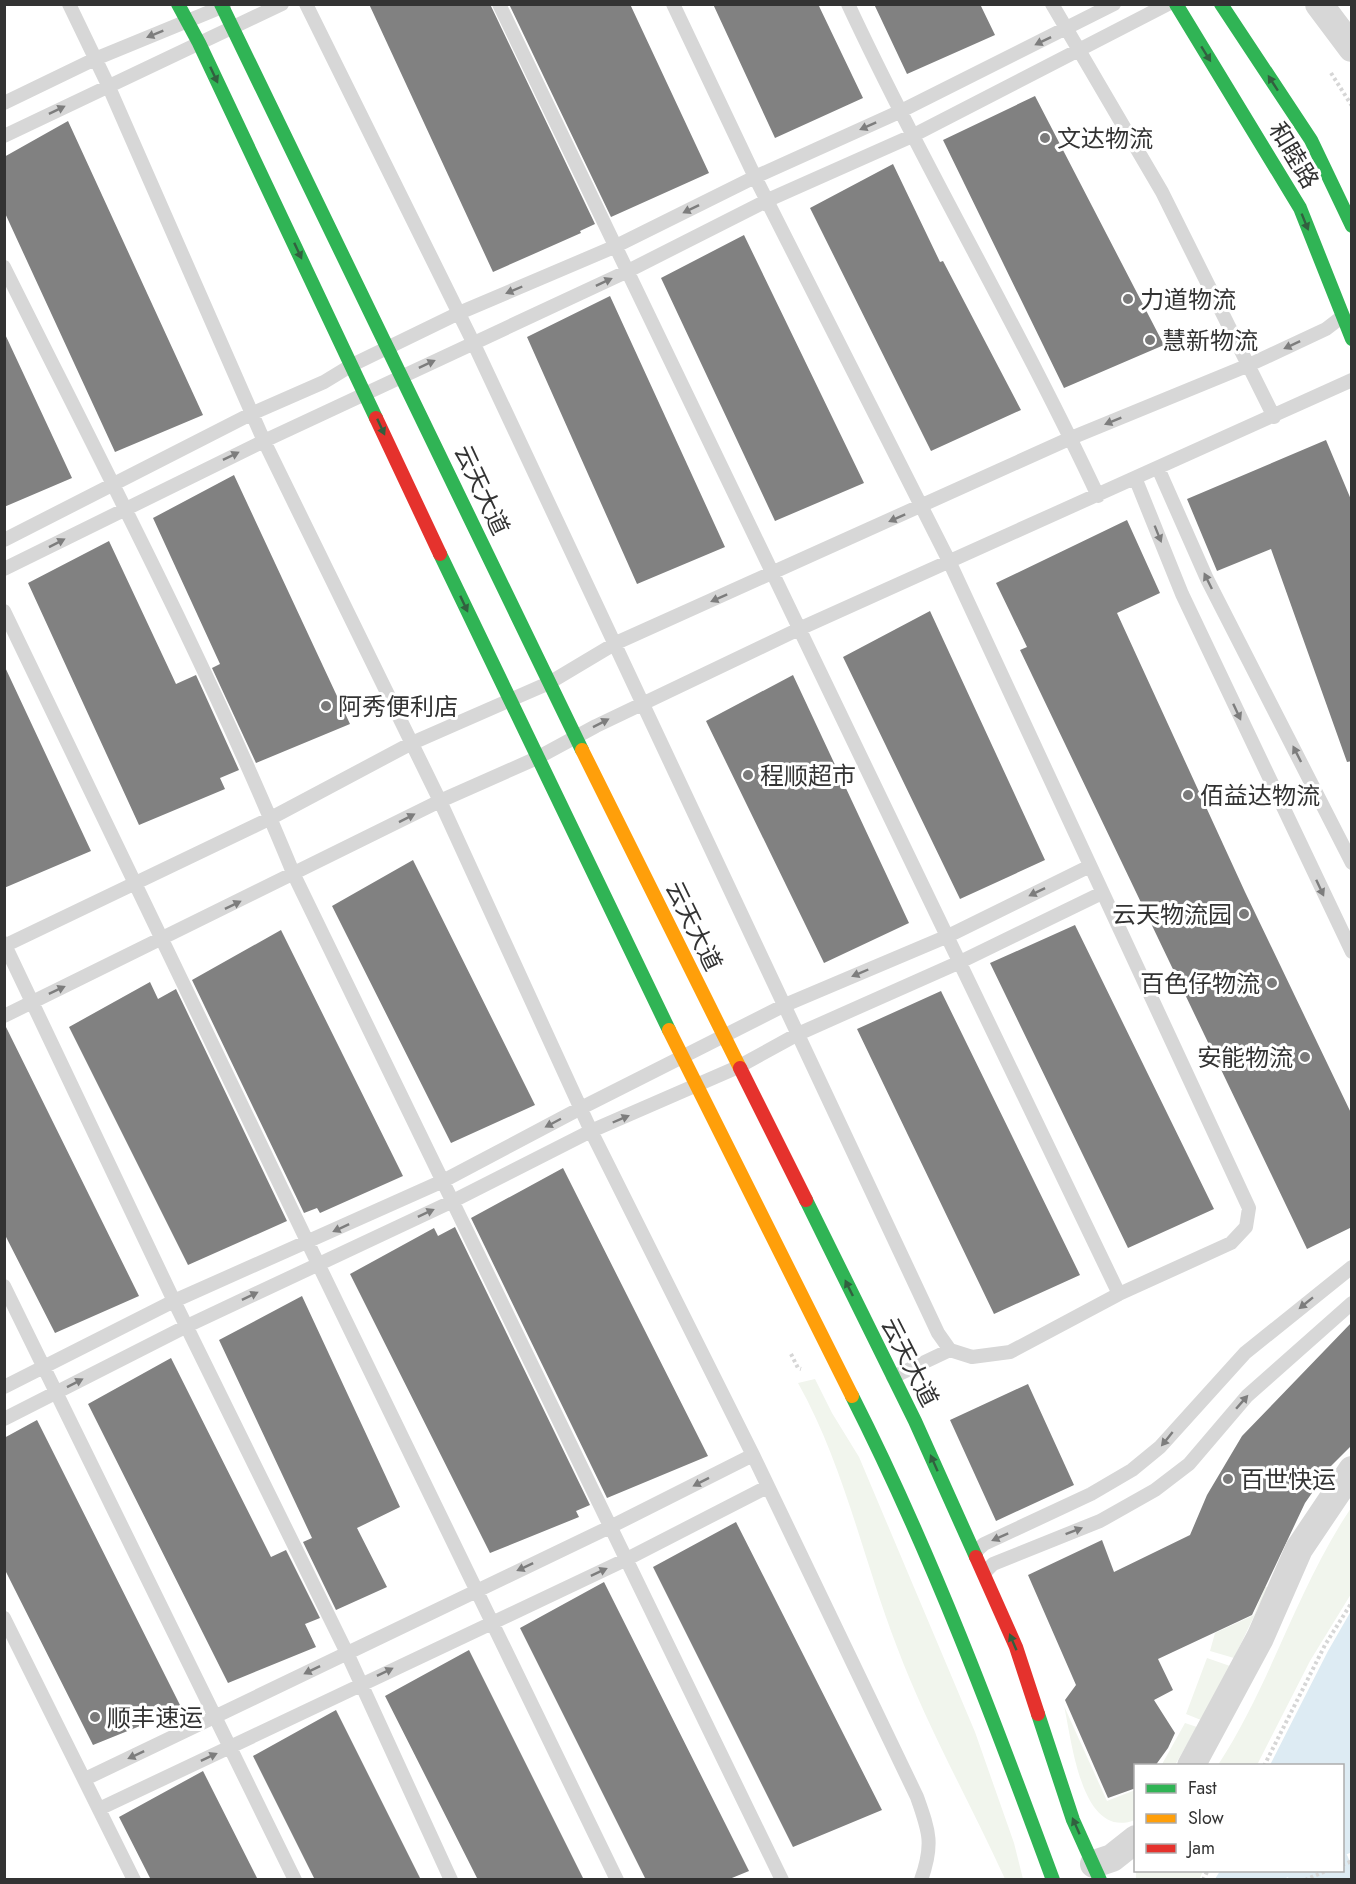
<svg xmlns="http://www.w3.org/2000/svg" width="1356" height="1884" font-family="Jost,'Noto Sans SC',sans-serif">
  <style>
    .green { fill: #f1f5ed }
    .water { fill: #ddebf3 }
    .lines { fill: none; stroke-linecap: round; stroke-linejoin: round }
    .river { stroke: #ddebf3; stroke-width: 60 }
    .building { fill: #818181 }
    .path { stroke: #d6d6d6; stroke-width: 4; stroke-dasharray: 3 3; stroke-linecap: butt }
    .lane { stroke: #d7d7d7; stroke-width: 14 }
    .street { stroke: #d7d7d7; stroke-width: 28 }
    .fast { stroke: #30b455; stroke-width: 14 }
    .slow { stroke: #ff9f0a; stroke-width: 14 }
    .jam { stroke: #e5322d; stroke-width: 14 }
    .oneway { fill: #7d7d7d }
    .oneway2 { fill: #32603f }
    .poi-dot { fill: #7a7a7a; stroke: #fff; stroke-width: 2 }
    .labels { text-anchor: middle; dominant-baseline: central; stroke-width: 6; stroke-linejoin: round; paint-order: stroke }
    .poi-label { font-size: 24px; fill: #333; stroke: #fff; text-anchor: start }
    .street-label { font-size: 24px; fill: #333; stroke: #fff }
  </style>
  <rect width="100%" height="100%" fill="#fff"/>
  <path class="green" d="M815 1379 832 1413 859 1457 975 1732 1014 1843 1023 1879H1005C970 1802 927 1727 897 1647 863 1559 844 1465 798 1383Z
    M1351 1508V1594L1310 1661 1257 1765H1218C1271 1684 1297 1588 1351 1508Z
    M1265 1587H1268L1234 1658 1210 1651 1215 1633 1254 1615Z
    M1207 1658 1230 1666 1201 1720 1186 1714Z
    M1064 1706 1107 1801 1135 1790V1820C1081 1841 1072 1740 1064 1706Z
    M1185 1723 1197 1727 1175 1765 1161 1766Z
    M1136 1871V1870L1203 1871 1199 1880 1136 1879Z"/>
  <path class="water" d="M1351 1611 1352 1852 1343 1856 1342 1766 1270 1765 1328 1651Z
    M1220 1871V1870L1305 1871 1283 1879H1215Z"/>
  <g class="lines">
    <path class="river" d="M1318 1880 1321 1870"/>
  </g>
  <path class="building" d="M369 4H490L595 224 580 231 581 233 493 272Z
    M509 4H630L709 173 611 217Z
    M713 4H818L863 98 775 138Z
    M874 4H980L995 35 907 74Z
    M1035 96 1164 345 1064 388 943 140Z
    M68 121 203 415 115 452 4 211V157Z
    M893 164 940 262 943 261 1021 410 931 451 810 208Z
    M744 235 864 483 775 521 661 278Z
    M610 296 725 547 637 584 527 337Z
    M4 332 72 478 4 507Z
    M1326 440 1352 502V761L1347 762 1271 549 1217 571 1187 499Z
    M234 475 350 724 256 763 212 668 220 664 153 518Z
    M1127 520 1160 593 1117 613 1245 892 1352 1115V1227L1307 1249 1020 650 1027 647 996 583Z
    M109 541 176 684 196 675 239 770 220 778 225 789 139 825 28 583Z
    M930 611 1045 860 960 899 843 657Z
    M4 665 91 851 4 888Z
    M793 675 909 923 824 963 706 721Z
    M413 860 535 1105 451 1143 332 906Z
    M1075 925 1214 1209 1128 1248 990 963Z
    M281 930 403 1176 320 1213 317 1208 304 1213 192 980Z
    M150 982 158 999 176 989 287 1221 188 1265 69 1027Z
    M941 991 1080 1275 994 1314 857 1029Z
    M5 1025 139 1296 55 1333 4 1233Z
    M563 1168 708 1456 607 1498 471 1218Z
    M455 1227 590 1505 576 1511 579 1517 490 1553 350 1274 434 1228 438 1236Z
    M302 1296 400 1507 357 1528 387 1587 336 1610 303 1542 312 1538 219 1340Z
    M1352 1322V1445L1330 1467 1305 1503 1252 1615 1158 1659 1173 1690 1154 1700 1175 1733 1168 1748 1155 1766H1136V1788L1108 1798 1065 1700 1076 1685 1028 1575 1102 1540 1114 1572 1190 1535 1207 1495 1242 1436Z
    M171 1358 271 1557 286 1550 320 1618 305 1624 316 1647 228 1683 88 1404Z
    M1028 1384 1074 1485 996 1521 950 1420Z
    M37 1420 182 1709 93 1745 4 1568V1438Z
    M736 1522 882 1810 793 1847 653 1567Z
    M604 1582 741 1855 749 1871 727 1880H646L520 1628Z
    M469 1650 584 1880H478L385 1696Z
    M336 1710 421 1880H315L253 1756Z
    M203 1771 258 1880H151L119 1817Z"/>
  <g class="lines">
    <path class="path" d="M1331 73 1352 106
      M791 1354 798 1368 801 1369
      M1264 1766 1325 1645 1352 1602
      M1342 1865 1352 1861
      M1203 1880 1208 1870
      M1305 1880 1328 1870"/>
    <path class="lane" d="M69 4 108 85 264 441 440 801 591 1131 753 1455 917 1797C929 1831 934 1844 921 1880
      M306 4 473 342 938 1333 950 1350 972 1357 1010 1352 1119 1294 1231 1243 1246 1227 1249 1208 949 561 755 177 673 4
      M499 4 1119 1294
      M848 4C926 171 1020 329 1098 496
      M1052 4 1162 192 1274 417
      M4 103 95 59 224 6
      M4 136 282 4
      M4 267C104 468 209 667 294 875L782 1880
      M1158 468 1207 579 1352 863
      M1136 480 1182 594 1352 952
      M4 540 253 413 324 382 352 365 459 313 614 247 755 177 899 112 1114 4
      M4 569 264 441 626 272 768 200 912 136 1168 4
      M4 611 308 1243 617 1880
      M4 943 174 1301 347 1653 451 1880
      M4 946 271 818 412 743 549 683 616 643 1071 438 1249 365 1326 329 1343 316
      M4 1016 440 801 537 758 596 726 799 629 1352 380
      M4 1286 295 1880
      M893 1377 950 1350
      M4 1387 174 1301 443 1181 581 1108 785 1005 948 936 1090 866
      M4 1419 187 1326 451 1202 591 1131 738 1067 798 1034 960 962 1102 893
      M975 1552 984 1544 1091 1494 1132 1470 1160 1447 1245 1353 1352 1267
      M984 1573 993 1564 1100 1521 1155 1490 1189 1464 1247 1396 1352 1303
      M4 1618 134 1880
      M85 1779 610 1527 753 1455
      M99 1809 625 1560 767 1487"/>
    <path class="street" d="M1319 4 1352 48
      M1191 1766 1260 1638 1299 1549 1352 1470
      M1094 1864 1112 1858 1136 1839"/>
    <path class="fast" d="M178 4 199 43 376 418
      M221 4 582 750
      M1176 4 1300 208 1352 339
      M1221 4 1311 140 1352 226
      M440 554 669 1030
      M806 1200 915 1421 976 1557
      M852 1396C931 1552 993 1717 1053 1880
      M1038 1714 1073 1820 1100 1880"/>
    <path class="slow" d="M582 750 740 1068
      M669 1030 852 1396"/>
    <path class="jam" d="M376 418 440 554
      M740 1068 806 1200
      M976 1557 1016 1647 1038 1714"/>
  </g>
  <defs><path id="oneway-solid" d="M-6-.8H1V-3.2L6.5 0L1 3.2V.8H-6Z" transform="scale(1.5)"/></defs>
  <g class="oneway">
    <use href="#oneway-solid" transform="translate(155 34) rotate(158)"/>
    <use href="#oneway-solid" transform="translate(1043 41) rotate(154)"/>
    <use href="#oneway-solid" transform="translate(57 110) rotate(-26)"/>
    <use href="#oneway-solid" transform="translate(868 126) rotate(156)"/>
    <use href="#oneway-solid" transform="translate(691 209) rotate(154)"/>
    <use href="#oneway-solid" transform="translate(604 282) rotate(-25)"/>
    <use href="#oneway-solid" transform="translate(514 290) rotate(157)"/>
    <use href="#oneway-solid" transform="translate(1292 345) rotate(155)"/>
    <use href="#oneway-solid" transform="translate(427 364) rotate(-25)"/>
    <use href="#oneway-solid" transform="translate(1113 421) rotate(158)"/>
    <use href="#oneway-solid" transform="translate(231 456) rotate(-26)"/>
    <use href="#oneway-solid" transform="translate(897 518) rotate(156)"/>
    <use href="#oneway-solid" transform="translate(1158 534) rotate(68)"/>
    <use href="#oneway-solid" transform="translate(57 543) rotate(-27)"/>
    <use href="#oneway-solid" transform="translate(1208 581) rotate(-116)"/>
    <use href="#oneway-solid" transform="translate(719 598) rotate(156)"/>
    <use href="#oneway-solid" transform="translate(1237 712) rotate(65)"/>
    <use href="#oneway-solid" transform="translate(601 723) rotate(-27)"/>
    <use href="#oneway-solid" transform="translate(1297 754) rotate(-117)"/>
    <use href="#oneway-solid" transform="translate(407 818) rotate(-27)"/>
    <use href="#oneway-solid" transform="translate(1320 888) rotate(65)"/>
    <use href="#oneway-solid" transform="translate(1037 892) rotate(154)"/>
    <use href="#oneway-solid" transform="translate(233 905) rotate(-26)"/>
    <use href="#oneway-solid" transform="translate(860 973) rotate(157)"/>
    <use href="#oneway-solid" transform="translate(57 990) rotate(-25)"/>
    <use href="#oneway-solid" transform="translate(621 1119) rotate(-23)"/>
    <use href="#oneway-solid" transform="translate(553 1123) rotate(152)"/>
    <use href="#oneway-solid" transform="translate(426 1213) rotate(-25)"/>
    <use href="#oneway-solid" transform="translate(341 1228) rotate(155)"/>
    <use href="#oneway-solid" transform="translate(250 1296) rotate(-26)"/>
    <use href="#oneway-solid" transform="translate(1306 1303) rotate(141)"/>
    <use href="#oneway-solid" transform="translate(75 1383) rotate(-27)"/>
    <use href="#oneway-solid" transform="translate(1242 1402) rotate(-49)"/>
    <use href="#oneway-solid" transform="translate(1167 1439) rotate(129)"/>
    <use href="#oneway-solid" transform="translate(701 1482) rotate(153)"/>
    <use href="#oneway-solid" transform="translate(1074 1531) rotate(-21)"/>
    <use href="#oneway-solid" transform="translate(1000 1537) rotate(156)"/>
    <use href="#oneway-solid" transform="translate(525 1567) rotate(155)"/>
    <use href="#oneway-solid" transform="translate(599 1572) rotate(-25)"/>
    <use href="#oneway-solid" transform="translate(312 1670) rotate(154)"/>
    <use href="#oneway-solid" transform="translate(385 1672) rotate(-26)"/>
    <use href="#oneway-solid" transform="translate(136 1755) rotate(155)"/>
    <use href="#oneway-solid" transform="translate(209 1757) rotate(-25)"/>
  </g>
  <g class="oneway2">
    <use href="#oneway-solid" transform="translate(1206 54) rotate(58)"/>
    <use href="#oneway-solid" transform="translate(214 75) rotate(65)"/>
    <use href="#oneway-solid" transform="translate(1273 83) rotate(-123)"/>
    <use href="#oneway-solid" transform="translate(1305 222) rotate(68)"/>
    <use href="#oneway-solid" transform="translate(298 251) rotate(65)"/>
    <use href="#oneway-solid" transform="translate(381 427) rotate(65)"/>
    <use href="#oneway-solid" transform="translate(464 604) rotate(65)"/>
    <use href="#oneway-solid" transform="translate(849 1288) rotate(-116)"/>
    <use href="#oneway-solid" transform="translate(934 1463) rotate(-114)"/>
    <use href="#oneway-solid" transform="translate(1013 1642) rotate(-113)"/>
    <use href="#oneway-solid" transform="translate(1076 1826) rotate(-114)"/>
  </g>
  <g class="poi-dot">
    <circle cx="1045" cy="138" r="6"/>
    <circle cx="1128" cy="299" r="6"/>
    <circle cx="1150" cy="340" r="6"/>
    <circle cx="326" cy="706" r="6"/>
    <circle cx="748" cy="775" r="6"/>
    <circle cx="1188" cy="795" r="6"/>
    <circle cx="1244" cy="914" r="6"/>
    <circle cx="1272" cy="983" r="6"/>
    <circle cx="1305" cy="1057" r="6"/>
    <circle cx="1228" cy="1479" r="6"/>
    <circle cx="95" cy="1717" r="6"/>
  </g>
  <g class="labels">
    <g class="poi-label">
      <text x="1057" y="138">文达物流</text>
      <text x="1140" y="299">力道物流</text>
      <text x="1162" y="340">慧新物流</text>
      <text x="338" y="706">阿秀便利店</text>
      <text x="760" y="775">程顺超市</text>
      <text x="1200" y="795">佰益达物流</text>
      <text x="1232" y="914" text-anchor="end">云天物流园</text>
      <text x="1260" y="983" text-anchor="end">百色仔物流</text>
      <text x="1293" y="1057" text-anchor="end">安能物流</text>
      <text x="1240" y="1479">百世快运</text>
      <text x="107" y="1717">顺丰速运</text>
    </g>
    <g class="street-label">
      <text transform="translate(1294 155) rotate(59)">和睦路</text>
      <text transform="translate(482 490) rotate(65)">云天大道</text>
      <text transform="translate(694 926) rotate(64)">云天大道</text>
      <text transform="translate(910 1362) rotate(63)">云天大道</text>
    </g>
  </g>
  <rect width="1356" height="1884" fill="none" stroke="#333333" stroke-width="12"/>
  <rect x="1134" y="1764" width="210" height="108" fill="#ffffff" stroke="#adadad" stroke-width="1.5"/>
  <rect x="1146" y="1784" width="30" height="9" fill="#30b455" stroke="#adadad" stroke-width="1.5"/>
  <text x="1188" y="1794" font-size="18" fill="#333333">Fast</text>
  <rect x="1146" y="1814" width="30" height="9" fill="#ff9f0a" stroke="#adadad" stroke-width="1.5"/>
  <text x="1188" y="1824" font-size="18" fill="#333333">Slow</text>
  <rect x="1146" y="1844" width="30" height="9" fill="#e5322d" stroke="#adadad" stroke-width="1.5"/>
  <text x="1188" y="1854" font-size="18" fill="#333333">Jam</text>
</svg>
